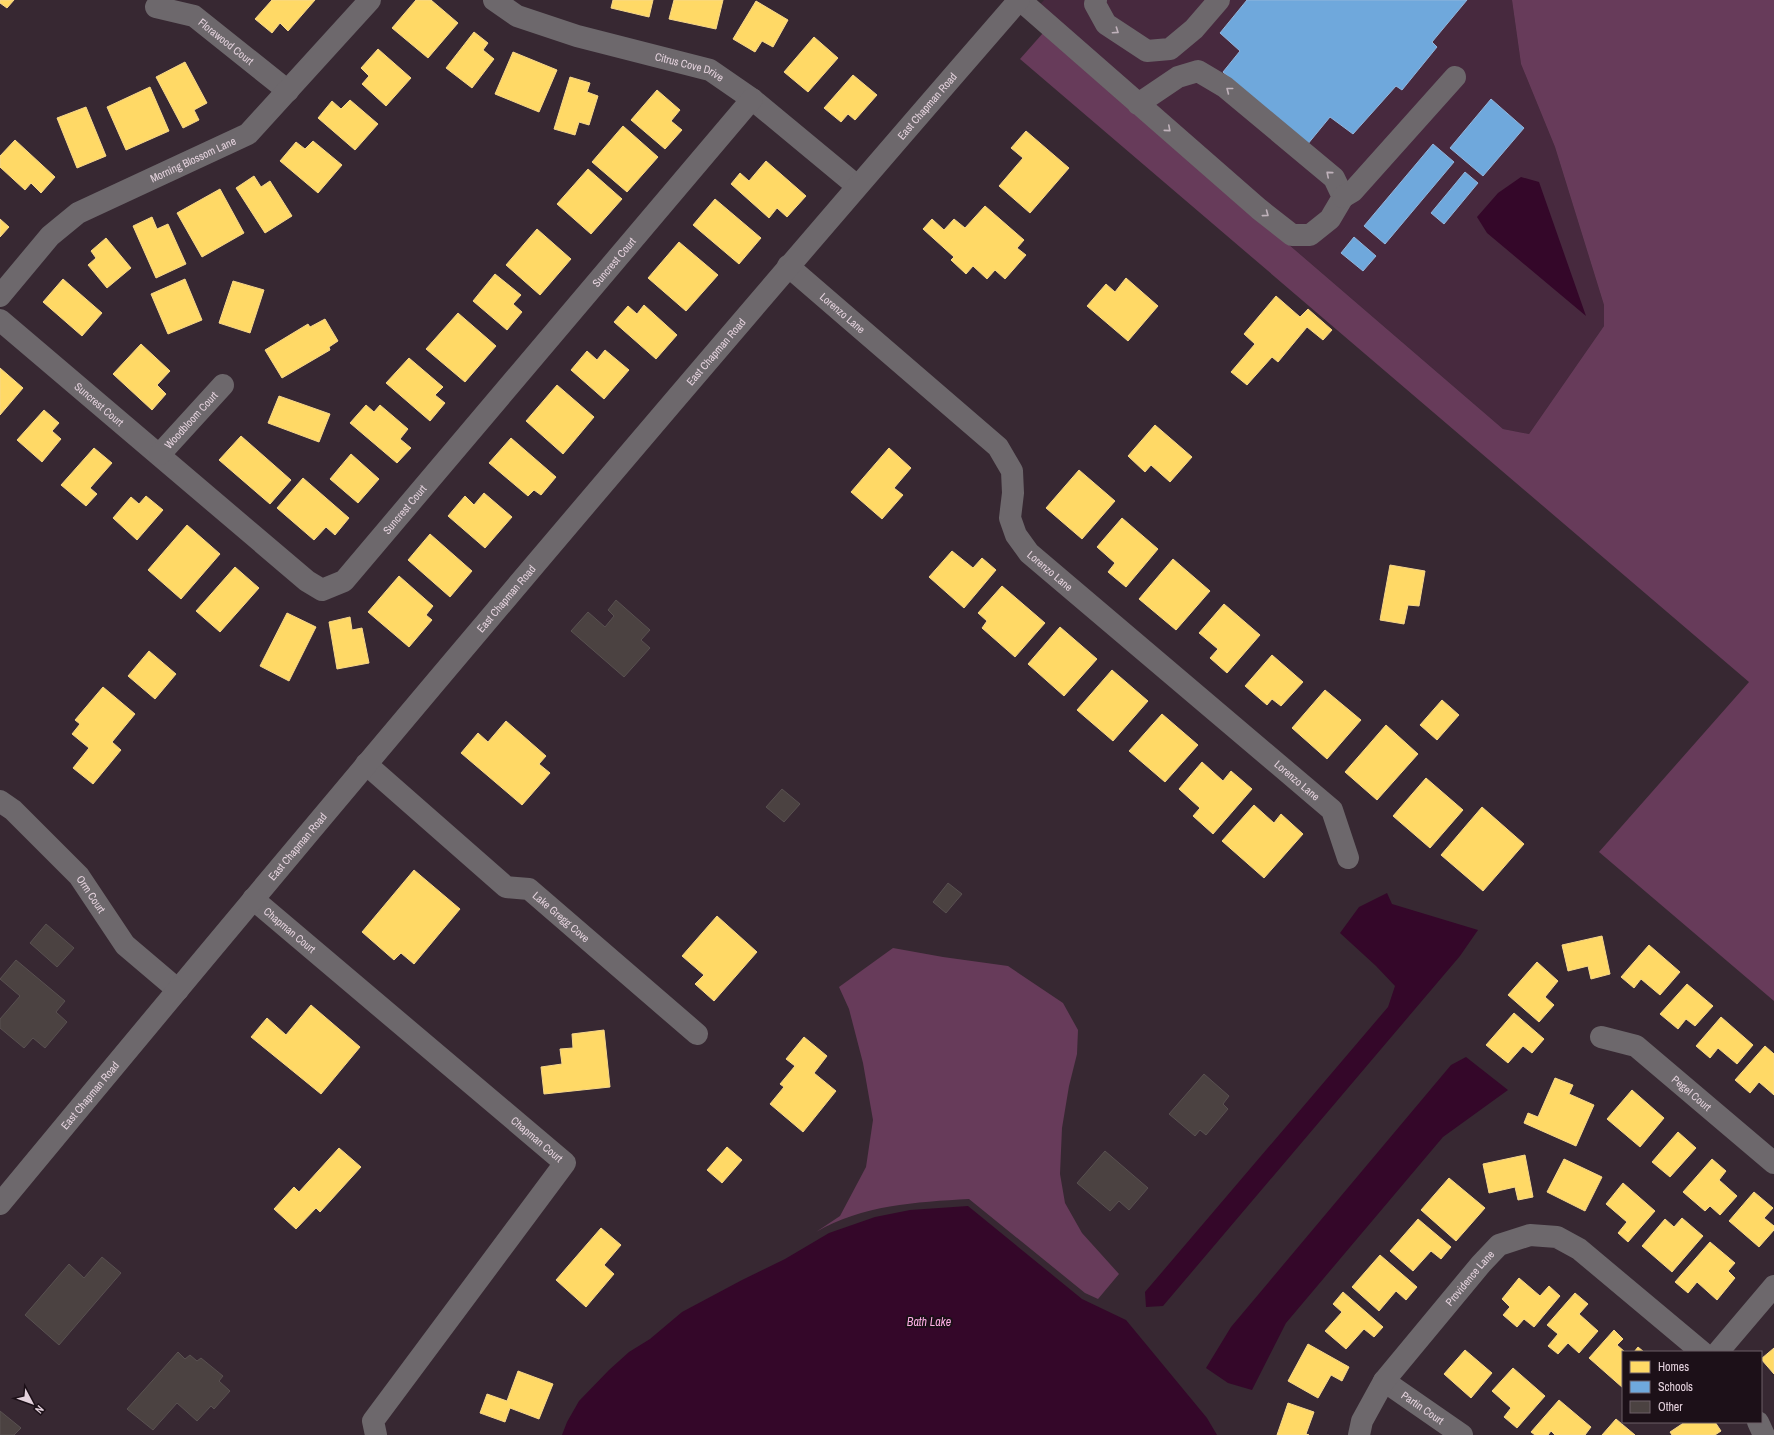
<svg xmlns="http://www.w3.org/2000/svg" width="1774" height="1435" font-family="'Archivo Narrow',sans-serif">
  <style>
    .built { fill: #47293e }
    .green { fill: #673b5a }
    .water { fill: #340729 }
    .homes { fill: #ffd966; stroke: #f7d78a }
    .schools { fill: #6fa8dc; stroke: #92b5dc }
    .building { fill: #4b4241; stroke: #595151 }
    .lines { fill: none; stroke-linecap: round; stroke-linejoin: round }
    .minor { stroke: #6d686c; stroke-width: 22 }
    .oneway { stroke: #c0b2bb }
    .labels { text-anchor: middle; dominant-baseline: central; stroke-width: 4; stroke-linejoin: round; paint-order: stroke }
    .street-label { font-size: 11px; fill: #e4d2dd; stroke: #1c1018 }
    .water-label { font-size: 12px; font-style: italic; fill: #fcaee3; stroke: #1c1018 }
  </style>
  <rect width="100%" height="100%" fill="#372832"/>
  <path class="built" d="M1044 0H1512L1521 64 1555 147 1604 305V326L1529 434 1503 429 1027 19Z"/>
  <path class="green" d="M1512 0H1774V1001L1599 852 1749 682 1020 59 1043 33 1503 429 1529 434 1604 326V305L1555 147 1521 64Z
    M893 948 943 957 1008 966 1063 1003 1078 1030 1077 1054 1069 1086 1062 1128 1060 1174 1065 1203 1082 1233 1119 1274 1098 1299 1085 1293 969 1199C916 1202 862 1205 816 1232L840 1216 866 1167 873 1120 863 1063 849 1009 839 987Z"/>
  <path class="water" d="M1521 177 1539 182 1586 316 1487 233 1477 217 1498 193Z
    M1387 893 1392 904 1478 930 1460 956 1163 1306 1146 1307 1145 1292 1388 1007 1395 986 1376 966 1340 933 1359 907Z
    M1466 1057 1508 1090 1443 1137 1286 1323 1252 1390 1228 1383 1206 1368 1231 1327 1451 1065Z
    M968 1206 1082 1299 1126 1320 1207 1418 1217 1435H562L567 1422 579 1401 609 1370 629 1352 650 1339 682 1312 742 1280 785 1259 829 1233 875 1217 910 1210Z"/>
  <path class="homes" d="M0 0H14L7 8 0 3Z
    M272 0H315L288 31 280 23 272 33 255 19Z
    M416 0H431L458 23 428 58 392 28Z
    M613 0H653L649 17 611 8Z
    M674 0H723L716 29 669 19Z
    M756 1 788 20 773 47 762 41 755 52 733 39Z
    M474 32 488 43 483 50 494 59 472 88 446 68Z
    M814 37 838 58 808 92 784 72Z
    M378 49 411 78 386 106 362 84 369 76 361 68Z
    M513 52 557 70 539 112 495 94Z
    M185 62 207 103 194 110 199 120 183 128 156 77Z
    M853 75 877 95 855 120 848 114 841 122 824 108Z
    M570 77 590 83 587 92 598 96 589 125 579 122 575 135 554 129Z
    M150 87 169 131 126 150 107 107Z
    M657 90 680 110 671 121 682 130 665 149 631 120Z
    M350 100 378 124 355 150 318 118 332 101 341 109Z
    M86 107 106 156 77 168 57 118Z
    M623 126 658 157 627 192 592 162Z
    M1026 131 1069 168 1030 213 999 186 1023 158 1011 148Z
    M15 140 55 177 41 193 31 183 25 190 0 167V156Z
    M313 141 342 165 318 193 280 161 296 142 305 149Z
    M766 161 806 196 787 217 777 208 769 218 731 184 740 173 749 181Z
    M588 169 622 199 591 234 557 204Z
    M254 176 261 187 270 181 292 216 265 233 236 188Z
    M220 189 244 233 202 257 177 213Z
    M715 199 761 238 739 264 693 225Z
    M985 206 1024 240 1017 248 1026 255 1005 279 995 270 987 279 973 266 966 274 951 260 954 257 923 229 932 219 944 230 954 219 965 228Z
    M152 217 157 229 168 224 186 264 156 278 133 226Z
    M0 219 9 227 0 237Z
    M537 229 571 259 540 295 506 265Z
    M106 238 131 268 107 288 88 265 96 258 91 251Z
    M679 242 718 275 686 311 648 278Z
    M495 274 521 295 513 304 522 312 507 330 473 301Z
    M1126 278 1158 306 1128 341 1087 306 1106 284 1115 292Z
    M63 279 102 313 82 336 43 302Z
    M185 279 202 320 168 334 151 294Z
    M233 281 264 290 250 333 219 323Z
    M1276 296 1300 317 1308 309 1332 330 1323 340 1307 327 1278 362 1272 357 1247 385 1231 372 1255 344 1244 334Z
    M644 305 677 335 656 359 614 322 628 306 637 314Z
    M458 313 496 346 465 382 426 349Z
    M325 319 338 341 329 347 330 350 282 378 265 350 308 324 310 327Z
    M141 344 170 371 157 385 166 394 152 410 113 374Z
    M605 350 629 370 604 399 571 370 587 351 597 360Z
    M409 358 443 387 435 395 445 403 430 421 386 383Z
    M0 368 23 388 0 415Z
    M557 385 594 417 563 454 526 421Z
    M279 396 330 414 319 442 268 423Z
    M366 405 374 412 380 405 408 429 400 439 411 448 397 463 350 423Z
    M44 410 59 423 52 431 61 439 42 462 17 440Z
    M1155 425 1192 457 1170 482 1151 465 1145 472 1128 456Z
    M241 436 291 480 270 504 219 460Z
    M511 438 556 477 541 495 534 490 528 496 489 463Z
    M94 448 112 463 90 488 97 494 86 506 61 485Z
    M889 448 911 468 894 488 903 495 882 519 851 492Z
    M351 454 379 479 358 503 330 479Z
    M1079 470 1115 501 1082 539 1046 508Z
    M303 478 349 518 335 535 326 527 314 540 277 508Z
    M484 493 512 517 485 548 448 516 465 496 474 505Z
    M146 496 163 510 137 540 113 518 131 497 139 504Z
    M1122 518 1158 549 1126 587 1108 572 1115 563 1097 547Z
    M187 525 220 554 181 599 148 570Z
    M430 534 472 571 450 597 408 560Z
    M952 551 973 568 982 558 996 570 964 608 929 577Z
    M1173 559 1210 591 1176 630 1139 599Z
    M1390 565 1425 571 1419 606 1408 605 1404 624 1380 620Z
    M235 567 259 588 220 632 196 611Z
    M399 576 433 606 426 615 432 620 409 647 368 612Z
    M1002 586 1045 623 1015 657 982 628 987 621 978 613Z
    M1224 604 1260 635 1227 673 1210 658 1218 649 1199 633Z
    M287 613 316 627 289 681 260 666Z
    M350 617 352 630 362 628 369 663 337 669 329 622Z
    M1060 627 1097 659 1064 696 1028 664Z
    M149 651 176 674 155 699 128 676Z
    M1272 655 1303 682 1281 706 1272 699 1267 705 1245 686Z
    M1112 670 1148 701 1113 741 1077 710Z
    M103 687 135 714 112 742 121 750 93 784 73 768 89 748 72 734 80 724 75 720Z
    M1325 690 1361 720 1327 759 1292 728Z
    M1442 700 1459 715 1437 740 1420 725Z
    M1162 714 1198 745 1165 782 1129 751Z
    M506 721 546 756 539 764 550 773 522 805 461 753 478 733 488 742Z
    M1386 725 1418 754 1377 800 1345 772Z
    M1202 762 1223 781 1231 771 1252 789 1213 834 1193 816 1200 808 1179 789Z
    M1426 778 1463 810 1430 848 1393 816Z
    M1254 805 1274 823 1281 814 1303 834 1264 878 1222 841Z
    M1482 807 1524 844 1483 891 1441 855Z
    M414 870 460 909 414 964 401 953 394 960 362 932Z
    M717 916 757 952 714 1001 695 984 704 975 682 956Z
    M1602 936 1610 974 1591 979 1588 966 1568 971 1562 945Z
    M1649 945 1680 972 1660 995 1641 979 1634 988 1621 977Z
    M1537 962 1558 981 1545 997 1554 1005 1539 1022 1508 995Z
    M1687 984 1713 1006 1695 1026 1686 1019 1678 1029 1660 1014Z
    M311 1005 360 1047 321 1094 251 1037 267 1018 286 1035Z
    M1514 1013 1544 1039 1532 1053 1523 1046 1508 1063 1486 1045Z
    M1721 1017 1753 1045 1737 1064 1718 1048 1710 1058 1696 1046Z
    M604 1030 610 1087 544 1094 541 1067 562 1064 560 1049 573 1048 572 1034Z
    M804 1037 827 1056 814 1073 836 1091 803 1132 770 1104 784 1087 780 1084 795 1066 786 1059Z
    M1765 1046 1774 1054V1095L1759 1082 1750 1093 1735 1080Z
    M1555 1078 1573 1085 1569 1094 1594 1105 1576 1146 1524 1123 1528 1113 1538 1117Z
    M1632 1090 1664 1118 1640 1147 1607 1119Z
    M1678 1132 1696 1148 1670 1177 1652 1162Z
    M727 1147 742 1160 722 1183 707 1170Z
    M339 1148 361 1167 320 1212 316 1208 296 1229 274 1209 294 1187 299 1192Z
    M1525 1155 1533 1197 1518 1200 1515 1187 1489 1193 1483 1164Z
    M1564 1159 1602 1177 1585 1211 1547 1192Z
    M1712 1159 1726 1171 1719 1180 1737 1196 1720 1215 1710 1206 1705 1211 1683 1192Z
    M1449 1178 1485 1208 1456 1241 1421 1210Z
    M1623 1183 1655 1211 1628 1242 1618 1233 1627 1222 1606 1204Z
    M1754 1192 1773 1208 1764 1218 1774 1226V1230L1759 1247 1729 1221Z
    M1682 1218 1703 1236 1672 1272 1642 1246 1665 1219 1674 1227Z
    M1418 1219 1451 1247 1441 1259 1431 1251 1413 1271 1390 1251Z
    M601 1228 621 1245 604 1265 614 1274 586 1307 556 1280Z
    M1710 1242 1735 1263 1728 1271 1735 1278 1717 1300 1697 1282 1688 1293 1675 1282Z
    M1380 1255 1417 1287 1406 1300 1396 1291 1379 1311 1352 1287Z
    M1519 1278 1540 1296 1549 1286 1560 1296 1534 1327 1524 1319 1517 1327 1503 1315 1510 1307 1502 1299Z
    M1343 1292 1383 1327 1374 1337 1364 1329 1346 1349 1325 1331 1342 1312 1333 1304Z
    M1575 1293 1588 1304 1579 1314 1598 1331 1579 1353 1568 1343 1558 1354 1548 1346 1558 1334 1547 1325Z
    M1614 1330 1623 1339 1617 1345 1625 1352H1623V1388L1589 1358Z
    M1308 1344 1349 1367 1342 1381 1331 1375 1318 1398 1288 1381Z
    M1638 1347 1644 1352H1634Z
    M1774 1348V1374L1761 1359Z
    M1465 1350 1492 1373 1471 1398 1444 1374Z
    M1513 1368 1545 1396 1517 1428 1504 1417 1511 1408 1492 1391Z
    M518 1371 553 1384 539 1419 510 1408 505 1422 480 1413 487 1394 507 1401Z
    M1559 1400 1591 1427 1585 1435H1555L1551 1431 1548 1435H1535L1531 1432Z
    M1288 1403 1314 1412 1306 1434 1309 1435H1277Z
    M1616 1419 1635 1435H1602Z
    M1685 1422H1715L1721 1431 1715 1435H1672L1670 1432Z"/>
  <path class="schools" d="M1247 0H1467L1432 42 1437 47 1402 90 1396 86 1353 134 1330 117 1307 145 1223 72 1240 51 1220 33Z
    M1491 99 1524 128 1483 176 1450 148Z
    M1433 144 1454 162 1385 244 1364 226Z
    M1465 172 1478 183 1444 224 1431 213Z
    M1354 237 1376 256 1363 271 1341 253Z"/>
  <path class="building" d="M616 600 650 630 641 640 650 648 624 677 571 631 588 612 605 627 614 616 608 610Z
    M782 789 800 804 784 822 766 807Z
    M948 883 962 894 946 913 933 902Z
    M46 924 74 948 57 967 30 943Z
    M16 960 65 1001 56 1012 67 1022 45 1048 33 1038 24 1048 0 1028V1019L20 996 0 979Z
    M1204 1074 1229 1096 1223 1104 1228 1109 1206 1135 1200 1130 1195 1136 1169 1114Z
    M1105 1151 1148 1188 1129 1210 1119 1201 1110 1211 1077 1183Z
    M102 1257 121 1273 59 1345 25 1315 69 1264 84 1278Z
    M178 1352 185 1359 190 1355 197 1361 201 1358 223 1376 219 1381 230 1391 214 1409 211 1406 197 1421 177 1403 153 1430 127 1409Z
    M0 1411 21 1428 14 1435H0Z"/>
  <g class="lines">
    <g class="minor">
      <path id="s1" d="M494 0 517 16 577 36 710 70 752 99 857 186"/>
      <path d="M1020 0 1259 209 1292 235H1310L1330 219 1343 197 1334 178 1225 87 1198 71 1178 77 1138 104"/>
      <path d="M1096 0 1095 4 1106 24 1147 51 1170 49 1194 29 1219 0"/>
      <path id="s2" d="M156 7 194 16 288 91"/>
      <path d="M1343 197 1353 191 1455 77"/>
      <path id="s3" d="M788 266 998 447 1012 471 1013 493 1010 518 1016 535 1029 553 1332 810 1348 858"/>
      <path id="s4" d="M0 296 50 236 78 213 248 134 370 0"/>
      <path id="s5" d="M0 320 307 581 322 590 344 581 752 99"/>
      <path id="s6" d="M160 454 223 385"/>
      <path id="s7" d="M366 764 506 887 529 889 697 1034"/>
      <path id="s8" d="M0 801 13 810 79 876 125 945 178 990"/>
      <path id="s9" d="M253 899 565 1163 373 1421 376 1435"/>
      <path id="s10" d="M1601 1037 1636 1046 1774 1163"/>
      <path id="s11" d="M0 1204C335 799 674 397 1019 0"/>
      <path d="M1718 1352 1774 1286"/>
      <path id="s12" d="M1384 1381 1462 1435"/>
      <path d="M1758 1422 1764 1435"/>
      <path id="s13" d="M1359 1435 1362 1421 1384 1381 1481 1264 1499 1245 1530 1235 1557 1237 1579 1249 1702 1352"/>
    </g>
  </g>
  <defs><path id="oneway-chevron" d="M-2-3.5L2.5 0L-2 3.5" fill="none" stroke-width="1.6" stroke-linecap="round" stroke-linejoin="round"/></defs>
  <g class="oneway">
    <use href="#oneway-chevron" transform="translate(1116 31) rotate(34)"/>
    <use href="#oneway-chevron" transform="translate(1229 90) rotate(-142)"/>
    <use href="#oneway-chevron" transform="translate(1168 129) rotate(41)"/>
    <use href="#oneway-chevron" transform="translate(1329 174) rotate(-139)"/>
    <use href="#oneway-chevron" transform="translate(1266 214) rotate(37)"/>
  </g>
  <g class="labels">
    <g class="street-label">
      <text stroke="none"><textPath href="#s2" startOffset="80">Florawood Court</textPath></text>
      <text stroke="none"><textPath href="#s1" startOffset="208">Citrus Cove Drive</textPath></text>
      <text stroke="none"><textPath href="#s11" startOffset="1437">East Chapman Road</textPath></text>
      <text stroke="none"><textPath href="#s4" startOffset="241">Morning Blossom Lane</textPath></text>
      <text stroke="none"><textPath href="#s5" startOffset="862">Suncrest Court</textPath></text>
      <text stroke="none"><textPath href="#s3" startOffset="72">Lorenzo Lane</textPath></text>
      <text stroke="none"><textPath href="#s11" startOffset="1113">East Chapman Road</textPath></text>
      <text stroke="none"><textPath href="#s5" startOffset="130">Suncrest Court</textPath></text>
      <text stroke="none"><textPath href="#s6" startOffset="46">Woodbloom Court</textPath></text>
      <text stroke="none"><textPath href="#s5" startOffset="538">Suncrest Court</textPath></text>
      <text stroke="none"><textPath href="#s3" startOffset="420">Lorenzo Lane</textPath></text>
      <text stroke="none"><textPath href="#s11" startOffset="789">East Chapman Road</textPath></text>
      <text stroke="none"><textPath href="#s3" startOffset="744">Lorenzo Lane</textPath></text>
      <text stroke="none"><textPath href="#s11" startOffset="465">East Chapman Road</textPath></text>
      <text stroke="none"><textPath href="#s8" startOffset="131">Orm Court</textPath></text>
      <text stroke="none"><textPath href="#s7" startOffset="252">Lake Gregg Cove</textPath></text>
      <text stroke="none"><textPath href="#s9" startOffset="48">Chapman Court</textPath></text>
      <text stroke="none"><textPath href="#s10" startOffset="109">Pegel Court</textPath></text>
      <text stroke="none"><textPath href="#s11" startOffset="141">East Chapman Road</textPath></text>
      <text stroke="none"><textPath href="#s9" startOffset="372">Chapman Court</textPath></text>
      <text stroke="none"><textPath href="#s13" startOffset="194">Providence Lane</textPath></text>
      <text stroke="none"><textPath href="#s12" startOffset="47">Partin Court</textPath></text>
    </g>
    <g class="water-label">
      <text x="929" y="1322">Bath Lake</text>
    </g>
  </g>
  <rect x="1622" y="1351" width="140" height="72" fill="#1c1018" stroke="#6c5e67"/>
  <rect x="1630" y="1361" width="20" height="12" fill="#ffd966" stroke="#6c5e67"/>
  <text x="1658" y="1371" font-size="12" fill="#e4d2dd">Homes</text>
  <rect x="1630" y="1381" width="20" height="12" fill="#6fa8dc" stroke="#6c5e67"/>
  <text x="1658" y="1391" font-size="12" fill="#e4d2dd">Schools</text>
  <rect x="1630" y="1401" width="20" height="12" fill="#4b4241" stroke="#6c5e67"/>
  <text x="1658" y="1411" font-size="12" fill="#e4d2dd">Other</text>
  <g transform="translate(32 1403) rotate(131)" stroke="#1c1018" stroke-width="3" paint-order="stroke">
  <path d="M0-3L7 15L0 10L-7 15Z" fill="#e4d2dd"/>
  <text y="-6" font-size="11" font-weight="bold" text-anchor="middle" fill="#e4d2dd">N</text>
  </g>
</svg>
